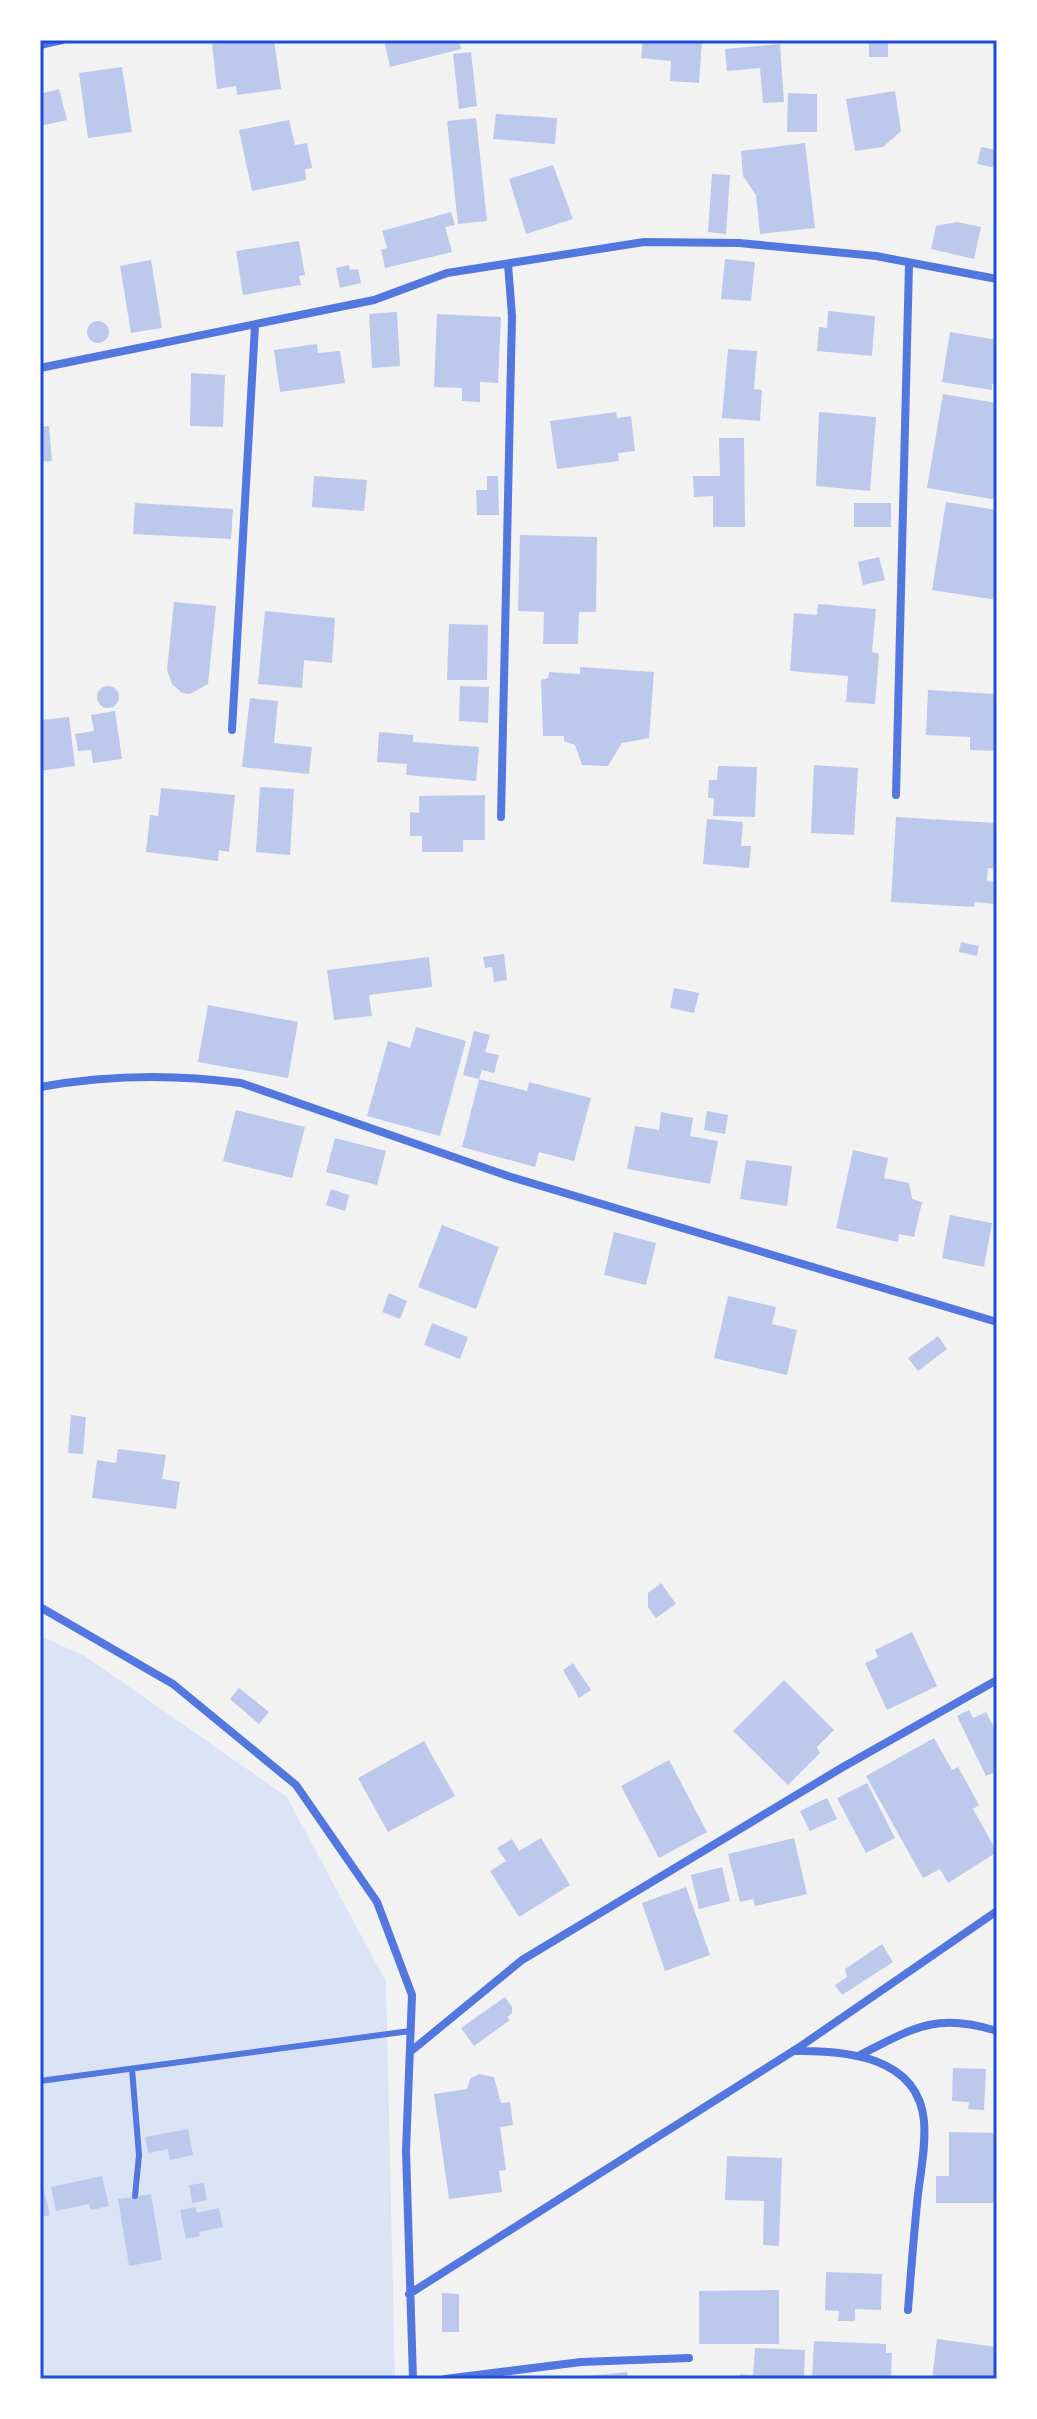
<svg xmlns="http://www.w3.org/2000/svg" width="1037" height="2419" font-family="Commissioner,sans-serif">
  <style>
    .green { fill: #dbe4f7 }
    .building { fill: #bdc9ec }
    .lines { fill: none; stroke-linecap: round; stroke-linejoin: round }
    .service { stroke: #5277de; stroke-width: 6 }
    .minor { stroke: #5277de; stroke-width: 8 }
    .neatline { fill: none; stroke: #1d4ed8; stroke-width: 3 }
  </style>
  <rect width="100%" height="100%" fill="#f2f2f2"/>
  <path class="green" d="M40 1636 85 1656 287 1797 386 1982 395 2379H40Z"/>
  <path class="building" d="M239 40H274L281 89 237 95 236 86 217 89 212 44Z
    M384 40H459L461 49 390 67Z
    M643 40H702L699 83 670 81 671 61 641 58Z
    M869 40H888V57H869Z
    M780 44 784 102 763 103 760 68 727 71 725 49Z
    M471 52 477 106 459 109 453 54Z
    M122 67 132 132 88 138 79 73Z
    M59 89 67 120 40 126V94Z
    M895 91 901 131 883 147 855 151 846 99Z
    M788 93 817 94V132H787Z
    M496 114 557 118 555 144 493 139Z
    M476 118 487 221 458 224 447 121Z
    M289 120 295 145 307 143 312 168 305 169 306 180 252 191 239 130Z
    M805 143 815 228 760 234 756 195 743 176 741 151Z
    M981 147 997 150 996 168 977 164Z
    M553 165 573 219 526 234 509 179Z
    M712 174 730 175 726 234 708 232Z
    M451 212 455 225 445 227 452 252 385 268 381 250 387 248 382 231Z
    M957 222 981 227 974 259 931 249 936 226Z
    M299 241 305 275 299 276 301 285 243 295 236 251Z
    M725 259 755 262 751 301 721 299Z
    M151 260 162 328 131 333 120 266Z
    M349 265 350 270 358 269 361 283 340 288 336 268Z
    M828 311 875 316 872 356 817 351 819 327 827 328Z
    M397 312 400 366 372 368 369 314Z
    M437 314 501 317 498 383 480 382V402L462 401V388L434 387Z
    M87 332a11 11 0 1 1 22 0a11 11 0 1 1-22 0Z
    M950 332 997 340V384H992V390L942 382Z
    M317 344 318 353 340 351 345 383 280 392 274 350Z
    M728 349 757 351 754 389 762 390 760 421 722 418Z
    M191 373 225 375 223 427 190 426Z
    M943 394 997 403V500L927 488Z
    M616 412 617 418 631 416 635 451 618 453 619 461 557 469 550 421Z
    M819 412 876 417 870 491 816 486Z
    M49 426 52 461 40 462V427Z
    M719 438H744L745 527H713V496L694 497 693 476H720Z
    M314 476 367 480 364 511 312 507Z
    M487 476H498L499 515H477L476 490H487Z
    M946 502 997 510V600L932 590Z
    M135 503 233 509 231 539 133 534Z
    M854 503H891V527H854Z
    M520 535 597 537 596 612H579L578 644H543L544 612 518 611Z
    M879 557 885 580 863 585 858 562Z
    M174 602 216 606 208 684 190 694 182 693 172 684 167 670Z
    M818 604 876 609 872 652 879 654 875 704 846 702 848 676 790 671 794 613 817 615Z
    M265 611 335 618 332 663 304 660 302 688 258 684Z
    M449 624 488 625 487 680H447Z
    M580 667 654 672 649 738 622 743 608 766 582 765 575 745 564 741V736H543L541 680 548 678 549 672 580 674Z
    M97 697a11 11 0 1 1 22 0a11 11 0 1 1-22 0Z
    M460 686 489 687 488 723 459 721Z
    M928 690 997 694V751L970 750V737L926 735Z
    M250 698 278 701 274 743 312 747 309 774 242 767Z
    M115 711 122 759 93 763 91 750 78 751 75 734 94 731 91 715Z
    M69 717 75 766 40 771V720Z
    M379 732 413 735V742L479 747 476 781 406 775 407 764 377 762Z
    M814 765 858 768 854 835 811 833Z
    M718 766 757 767 755 817 713 816 714 798H708L709 780H717Z
    M260 787 294 789 290 855 256 852Z
    M161 788 235 795 229 852 219 850 218 861 146 852 150 815 158 816Z
    M485 795V840H463V852H422V836H410V812L419 813V796Z
    M896 817 996 823 997 869 988 868 987 881 996 882 995 904 975 902 974 907 891 902Z
    M707 819 743 822 741 846H751L749 868 703 864Z
    M961 942 979 946 977 956 959 952Z
    M504 954 507 980 494 982 492 967 485 968 483 957Z
    M429 957 432 987 369 995 372 1016 334 1020 327 970Z
    M674 988 699 993 694 1013 670 1008Z
    M208 1005 298 1022 288 1078 198 1062Z
    M416 1027 466 1041 440 1136 367 1116 388 1041 410 1048Z
    M474 1031 490 1035 485 1052 499 1055 494 1073 482 1070 479 1079 527 1091 529 1082 591 1098 574 1161 539 1152 535 1167 462 1147 479 1079 463 1075Z
    M236 1110 305 1127 292 1178 223 1161Z
    M707 1111 728 1115 725 1134 704 1130Z
    M661 1112 693 1118 690 1136 718 1141 710 1184 627 1169 635 1126 659 1130Z
    M335 1138 386 1151 377 1185 326 1172Z
    M853 1150 888 1158 884 1178 909 1183 912 1199 922 1202 914 1237 899 1234 898 1242 836 1228Z
    M746 1160 792 1166 787 1206 740 1199Z
    M331 1189 349 1195 345 1211 326 1205Z
    M950 1215 992 1223 984 1267 942 1258Z
    M442 1225 499 1247 476 1309 418 1287Z
    M614 1232 656 1243 646 1285 604 1275Z
    M389 1293 407 1301 400 1319 382 1312Z
    M728 1296 776 1307 772 1324 797 1330 787 1375 714 1358Z
    M432 1323 468 1337 460 1359 424 1345Z
    M938 1336 947 1349 918 1371 908 1358Z
    M71 1415 86 1417 83 1454 68 1453Z
    M118 1449 166 1455 162 1479 180 1482 176 1509 92 1498 97 1460 116 1463Z
    M661 1583 676 1604 656 1618 648 1607V1593Z
    M912 1632 937 1686 887 1710 865 1663 878 1657 875 1650Z
    M573 1663 591 1690 579 1698 563 1670Z
    M784 1680 834 1730 817 1747 820 1753 788 1785 733 1731Z
    M239 1688 269 1712 259 1724 230 1699Z
    M969 1710 973 1718 986 1712 997 1733V1771L986 1776 957 1716Z
    M934 1738 952 1770 958 1767 979 1805 973 1809 997 1852 948 1883 940 1869 923 1878 866 1776Z
    M424 1741 455 1796 388 1832 358 1778Z
    M669 1760 707 1832 659 1858 621 1786Z
    M867 1783 895 1838 866 1853 837 1798Z
    M827 1798 837 1819 810 1831 800 1811Z
    M541 1838 570 1885 519 1917 490 1871 506 1861 497 1848 512 1839 519 1851Z
    M794 1838 807 1894 755 1906 753 1899 740 1902 728 1854Z
    M722 1867 730 1901 699 1909 691 1875Z
    M686 1887 710 1955 665 1971 642 1903Z
    M882 1944 893 1962 842 1995 835 1985 847 1977 845 1969Z
    M505 1997 512 2007V2013L507 2017 510 2020 474 2046 461 2028Z
    M953 2068 986 2069 984 2110 968 2109 969 2102 952 2101Z
    M479 2074 494 2077 501 2103 510 2102 513 2125 500 2127 506 2170 499 2171 502 2192 449 2199 434 2094 467 2089 470 2079Z
    M188 2129 193 2155 170 2160 168 2149 148 2153 145 2137Z
    M949 2132 997 2133V2203H936V2176H949Z
    M727 2156 782 2158 779 2246 763 2245 764 2201 725 2200Z
    M40 2175 50 2215 40 2217Z
    M102 2176 109 2206 91 2210 89 2204 56 2211 51 2187Z
    M204 2183 207 2200 192 2203 189 2185Z
    M151 2194 162 2260 129 2266 118 2199Z
    M196 2207 197 2213 219 2208 223 2227 199 2232 200 2236 186 2239 180 2210Z
    M826 2272 882 2274 881 2310 855 2309V2321H838L839 2311 825 2310Z
    M779 2290V2344H699V2291Z
    M442 2293 459 2294V2332H442Z
    M937 2339 997 2347V2379H932Z
    M814 2341 886 2344V2353H892L891 2379H812Z
    M755 2348 805 2350 804 2379H740V2374L753 2375Z
    M627 2372 628 2379H578V2377Z"/>
  <g class="lines">
    <path class="service" d="M132 2069 139 2155 135 2196
      M40 2081 410 2031"/>
    <path class="minor" d="M40 45 62 40
      M40 368 374 300 447 273 644 242 739 243 876 256 997 279
      M232 730 255 326
      M896 795 909 264
      M501 817 512 316 508 264
      M40 1087C106 1075 174 1074 241 1083L508 1176 997 1322
      M40 1607 173 1684 296 1785 377 1902 412 1995 406 2151 413 2379
      M794 2051C845 2050 918 2056 924 2121 926 2145 921 2170 918 2194 914 2232 911 2271 908 2310
      M410 2052 522 1960 843 1767 997 1680
      M860 2055C914 2028 935 2012 997 2031
      M409 2294 798 2048 997 1911
      M445 2379 581 2362 689 2358"/>
  </g>
  <rect width="1037" height="2419" fill="none" stroke="#ffffff" stroke-width="84"/>
  <rect x="42" y="42" width="953" height="2335" class="neatline"/>
</svg>
